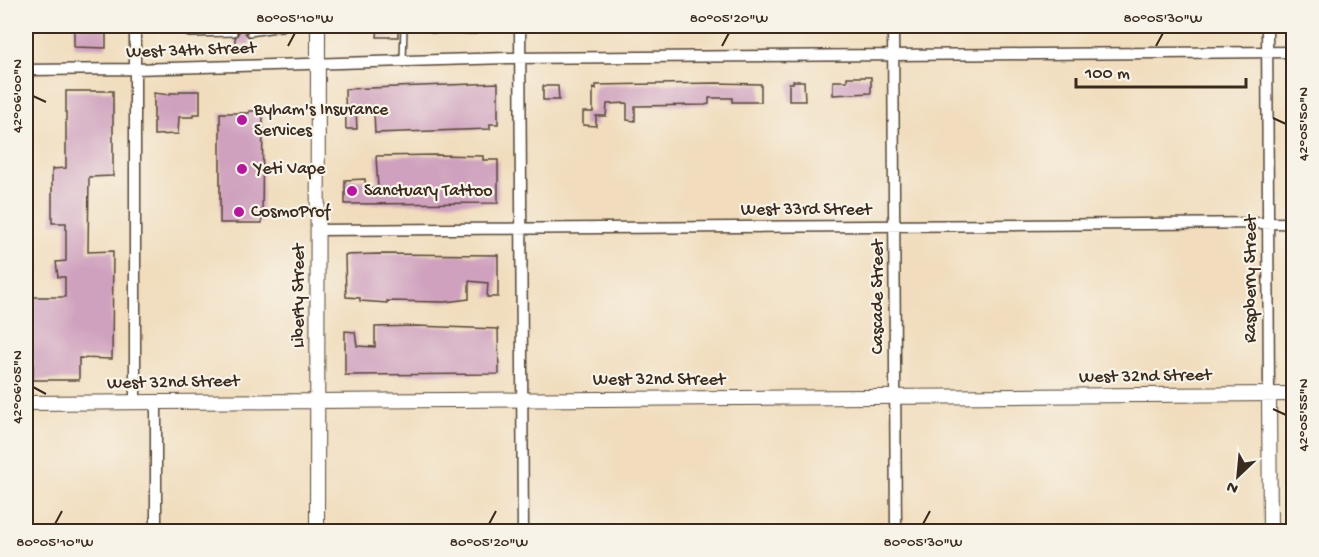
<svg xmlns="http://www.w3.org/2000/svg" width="1319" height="557" font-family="'Gochi Hand',sans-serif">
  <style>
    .building { fill: #cfa1be }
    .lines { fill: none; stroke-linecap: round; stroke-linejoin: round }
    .service-casing { stroke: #564536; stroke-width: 8 }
    .minor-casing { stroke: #564536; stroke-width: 13 }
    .tertiary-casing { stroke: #564536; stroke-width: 16 }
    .service { stroke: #fff; stroke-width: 5 }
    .minor { stroke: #fff; stroke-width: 10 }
    .tertiary { stroke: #fff; stroke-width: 14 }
    .ticks { fill: none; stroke: #3b2a1e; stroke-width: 2 }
    .poi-dot { fill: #b5179e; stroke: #f7f3e8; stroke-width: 2 }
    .labels { text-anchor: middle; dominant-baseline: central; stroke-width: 4.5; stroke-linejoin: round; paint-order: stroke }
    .street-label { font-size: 18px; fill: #3b2a1e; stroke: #f7f3e8 }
    .poi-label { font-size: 18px; fill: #3b2a1e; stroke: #f7f3e8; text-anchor: start }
    .neatline { fill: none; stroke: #3b2a1e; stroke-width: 2 }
    .ticks-label { font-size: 15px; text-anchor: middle; fill: #3b2a1e }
  </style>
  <rect width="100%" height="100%" fill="#f7f3e8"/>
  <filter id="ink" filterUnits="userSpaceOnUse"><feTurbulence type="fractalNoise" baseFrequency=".0167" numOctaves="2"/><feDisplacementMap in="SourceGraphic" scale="12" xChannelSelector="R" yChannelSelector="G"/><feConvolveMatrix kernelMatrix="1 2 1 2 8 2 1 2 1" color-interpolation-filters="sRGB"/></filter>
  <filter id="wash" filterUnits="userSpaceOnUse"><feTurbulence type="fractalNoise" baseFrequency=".008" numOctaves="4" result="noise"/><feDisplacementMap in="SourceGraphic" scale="24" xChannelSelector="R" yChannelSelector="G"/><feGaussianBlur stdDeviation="1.35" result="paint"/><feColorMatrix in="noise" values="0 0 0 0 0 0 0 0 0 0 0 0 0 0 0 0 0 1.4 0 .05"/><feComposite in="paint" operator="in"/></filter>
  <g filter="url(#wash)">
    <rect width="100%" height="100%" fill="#f1ddbd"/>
    <g id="blocks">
      <path class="building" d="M74 26H106V48L74 47Z
        M234 26H250L245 33 250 38V45H235V38L239 32Z
        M378 26H398V37H377Z
        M431 26H476V34L431 33Z
        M847 77H871V93L833 95V81H847Z
        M793 81H804L805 101H789V83H793Z
        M498 83V124H490V129L375 133 374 112 356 110 357 129H346L345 89Z
        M716 83 761 84V102H732V98H709V104L705 105 635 106V121L627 120V103L607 104 606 116H596V126L583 125V112H593V88L596 89V85Z
        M543 86H558L559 100H543Z
        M66 91H113V176L89 177 88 252 113 251 112 359 79 358V380H33V358H26V297H65V277H58L56 262 66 261V223H52V169L66 168Z
        M179 91H200V114H193V117H179L178 134 154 135V93L170 95V93H179Z
        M249 111H263L262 223H220V113H249Z
        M436 155 483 156V160H498V203L345 204V180L365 179 366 189 378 188 376 156Z
        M378 254 498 255V297H487L488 283 469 281V299L445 302 387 301V303L360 301V298L346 297 345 255Z
        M416 326 498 329 499 374 345 375V331L355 332 357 346 375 347V327Z"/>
    </g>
  </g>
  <g filter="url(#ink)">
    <use href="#blocks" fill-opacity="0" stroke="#564536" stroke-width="1.5"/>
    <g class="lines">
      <g class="service-casing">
        <path id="service" d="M184 26 189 34 234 33
          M250 33 282 28V26
          M403 61 404 26"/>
      </g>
      <g class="minor-casing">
        <path id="minor" d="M520 26 523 532
          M893 26 896 532
          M1267 26 1269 394
          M26 70 135 69 508 58 1294 52
          M318 230 1294 223
          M135 401V26
          M156 532V402"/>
      </g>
      <g class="tertiary-casing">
        <path id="tertiary" d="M1269 394 1270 532
          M26 403 1294 394
          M317 532 318 26"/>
      </g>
      <use href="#service" class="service"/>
      <use href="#minor" class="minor"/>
      <use href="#tertiary" class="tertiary"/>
    </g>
  </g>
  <path class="ticks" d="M288 46 295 33M722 46 729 33M1156 46 1163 33M33 96 46 102M1273 118 1286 124M33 387 46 394M1273 409 1286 415M55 524 62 511M489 524 496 511M923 524 930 511"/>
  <g class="poi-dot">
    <circle cx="242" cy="120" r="6"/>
    <circle cx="242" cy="169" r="6"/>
    <circle cx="352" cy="191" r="6"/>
    <circle cx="239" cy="212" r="6"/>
  </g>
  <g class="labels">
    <g class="street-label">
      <text transform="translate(191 51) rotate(-2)">West 34th Street</text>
      <text x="806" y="210">West 33rd Street</text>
      <text transform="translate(1251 279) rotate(-90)">Raspberry Street</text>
      <text transform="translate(299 296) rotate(-90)">Liberty Street</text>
      <text transform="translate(878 297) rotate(-90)">Cascade Street</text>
      <text transform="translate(1145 377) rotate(-1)">West 32nd Street</text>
      <text x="659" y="380">West 32nd Street</text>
      <text transform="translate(173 383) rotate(-1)">West 32nd Street</text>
    </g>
    <g class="poi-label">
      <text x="254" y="110">Byham's Insurance<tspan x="254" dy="21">Services</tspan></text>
      <text x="254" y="169">Yeti Vape</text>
      <text x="364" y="191">Sanctuary Tattoo</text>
      <text x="251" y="212">CosmoProf</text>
    </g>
  </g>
  <rect width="1319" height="557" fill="none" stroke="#f7f3e8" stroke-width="66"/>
  <g transform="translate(1238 476) rotate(206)" stroke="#f7f3e8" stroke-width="4.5" paint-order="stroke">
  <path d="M0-4.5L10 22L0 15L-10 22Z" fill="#3b2a1e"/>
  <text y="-9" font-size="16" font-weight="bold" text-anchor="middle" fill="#3b2a1e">N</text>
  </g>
  <path d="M1076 78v9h170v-9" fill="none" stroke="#3b2a1e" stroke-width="3"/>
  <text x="1085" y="78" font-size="18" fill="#3b2a1e" stroke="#f7f3e8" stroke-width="4.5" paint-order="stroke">100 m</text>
  <rect x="33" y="33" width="1253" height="491" class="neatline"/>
  <g class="ticks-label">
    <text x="295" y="22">80°05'10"W</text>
    <text x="729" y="22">80°05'20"W</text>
    <text x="1163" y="22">80°05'30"W</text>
    <text transform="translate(16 96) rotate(-90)" y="5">42°06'00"N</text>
    <text transform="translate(1302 124) rotate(-90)" y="5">42°05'50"N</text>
    <text transform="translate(16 387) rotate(-90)" y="5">42°06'05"N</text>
    <text transform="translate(1302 415) rotate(-90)" y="5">42°05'55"N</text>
    <text x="55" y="546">80°05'10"W</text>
    <text x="489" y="546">80°05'20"W</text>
    <text x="923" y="546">80°05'30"W</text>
  </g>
</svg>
